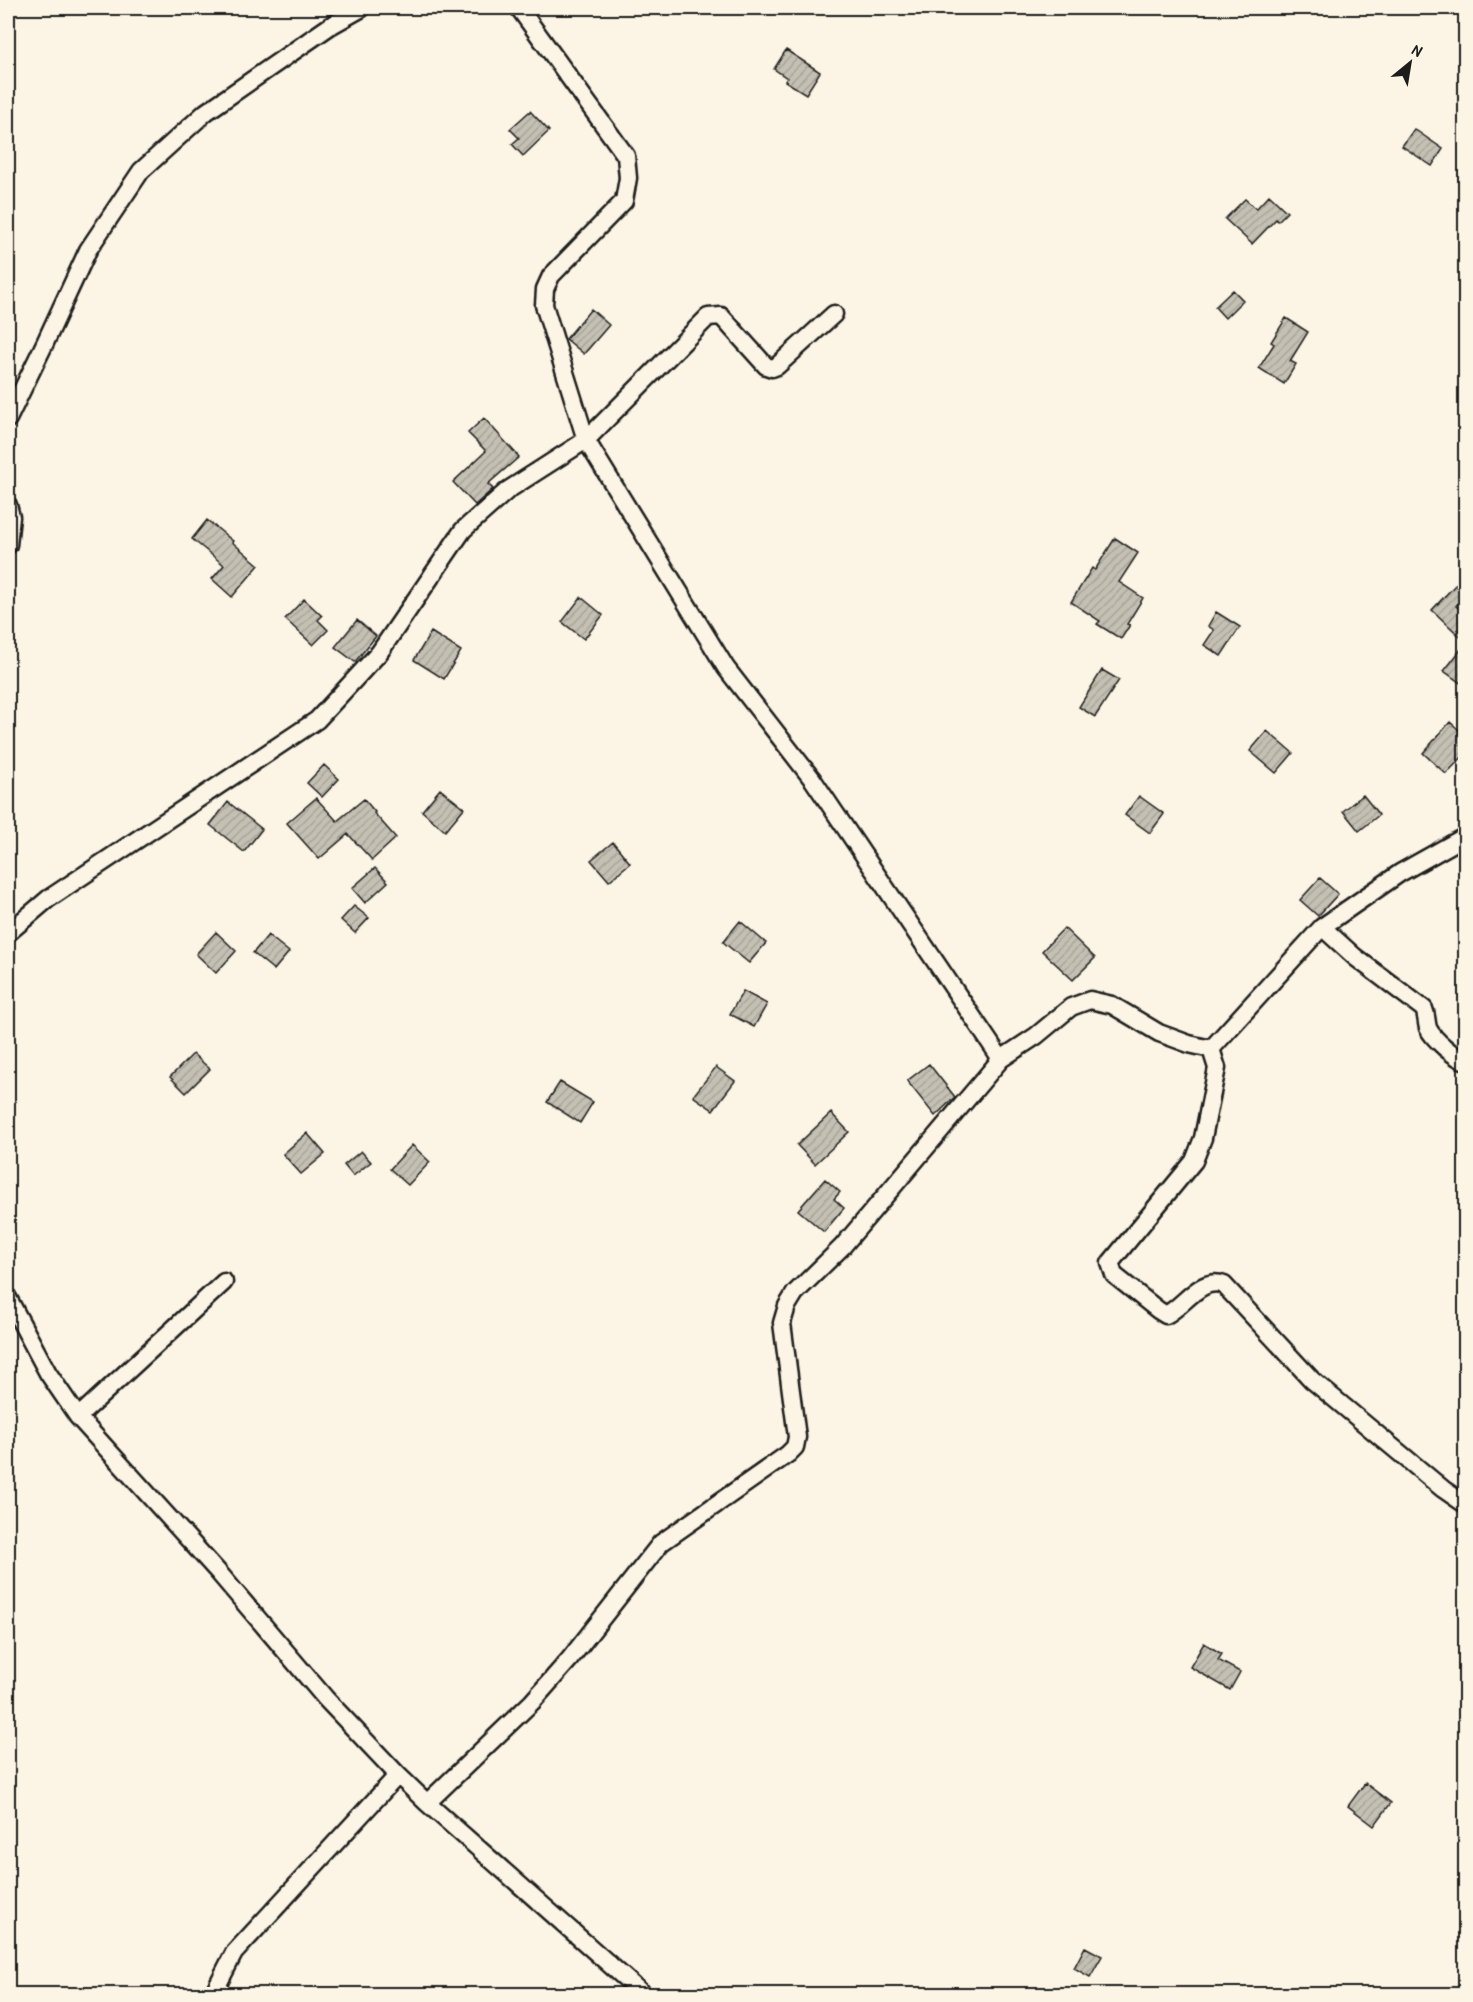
<svg xmlns="http://www.w3.org/2000/svg" width="1473" height="2002" font-family="'Patrick Hand',sans-serif">
  <style>
    .building { fill: url(#building-hatch); stroke: #1c1c1c; stroke-width: 1.5 }
    .lines { fill: none; stroke-linecap: round; stroke-linejoin: round }
    .street-casing { stroke: #1c1c1c; stroke-width: 21 }
    .street { stroke: #fcf5e5; stroke-width: 16 }
  </style>
  <defs>
    <pattern id="building-hatch" width="6" height="6" patternUnits="userSpaceOnUse" patternTransform="scale(1.5)"><rect width="6" height="6" fill="#c4c0b3"/><path d="M-1 1l2-2M0 6l6-6M5 7l2-2" fill="none" stroke="#a8a499"/></pattern>
  </defs>
  <rect width="100%" height="100%" fill="#fcf5e5"/>
  <filter id="ink" filterUnits="userSpaceOnUse"><feTurbulence type="fractalNoise" baseFrequency=".0167" numOctaves="2"/><feDisplacementMap in="SourceGraphic" scale="12" xChannelSelector="R" yChannelSelector="G"/><feConvolveMatrix kernelMatrix="1 2 1 2 8 2 1 2 1" color-interpolation-filters="sRGB"/></filter>
  <g filter="url(#ink)">
    <path class="building" d="M786 50 820 72 806 94 785 81 787 78 774 69Z
      M530 111 549 131 523 156 512 144 519 138 510 129Z
      M1414 129 1443 149 1432 166 1402 146Z
      M1269 195 1287 212 1278 221 1276 219 1252 244 1225 219 1245 199 1256 209Z
      M1233 290 1243 300 1225 318 1215 307Z
      M591 309 609 325 584 354 566 339Z
      M1286 318 1308 332 1290 361 1296 364 1284 384 1259 368 1274 344 1271 342Z
      M484 418 519 457 488 484 493 489 475 505 453 482 486 451 468 433Z
      M207 520 233 541 232 542 259 565 232 597 212 579 224 565 192 539Z
      M1115 538 1138 553 1119 582 1143 598 1127 624 1130 625 1121 639 1097 624 1100 621 1071 602 1092 568 1095 570Z
      M1457 583 1466 590V596L1456 606 1466 615V642L1432 610Z
      M581 597 603 615 584 639 562 622Z
      M304 599 322 616 318 620 328 630 313 645 285 619Z
      M1216 612 1240 627 1221 656 1204 645 1214 630 1208 626Z
      M357 620 376 636 355 662 335 647Z
      M431 632 461 651 444 679 414 660Z
      M1466 643V687L1444 671Z
      M1102 670 1119 680 1095 717 1079 707Z
      M1450 722 1466 736V753L1446 774 1423 753Z
      M1267 731 1293 753 1276 773 1250 751Z
      M324 765 339 779 322 797 307 783Z
      M440 789 464 808 445 831 422 811Z
      M1363 795 1379 815 1359 831 1343 811Z
      M1139 796 1164 814 1150 833 1125 815Z
      M316 798 337 821 364 799 375 812 374 813 396 838 372 860 348 834 319 859 287 823Z
      M228 802 262 829 244 852 210 825Z
      M613 842 630 863 609 881 591 860Z
      M375 868 388 882 365 903 352 888Z
      M1320 878 1338 894 1318 916 1300 900Z
      M354 906 369 918 355 933 341 920Z
      M740 921 766 943 749 963 723 942Z
      M1064 928 1095 958 1073 980 1042 951Z
      M216 932 236 951 216 973 196 954Z
      M268 935 289 952 274 970 253 953Z
      M743 991 767 1004 754 1027 730 1014Z
      M193 1054 210 1069 186 1093 170 1077Z
      M929 1064 955 1097 935 1116 907 1081Z
      M716 1067 735 1081 713 1110 693 1096Z
      M560 1082 593 1102 580 1123 547 1102Z
      M831 1113 849 1132 815 1164 797 1145Z
      M307 1133 325 1154 301 1174 283 1154Z
      M412 1145 430 1162 408 1185 390 1169Z
      M361 1151 371 1162 353 1176 344 1165Z
      M825 1179 840 1192 834 1199 844 1208 824 1232 798 1210Z
      M1204 1643 1222 1654 1218 1660 1240 1672 1230 1690 1190 1667Z
      M1365 1783 1391 1803 1374 1826 1348 1806Z
      M1085 1947 1102 1956 1090 1977 1074 1968Z"/>
    <g class="lines">
      <g class="street-casing">
        <path id="street" d="M834 314 777 366 772 368 766 366 721 316 708 317 586 440 726 668 813 780 1001 1059
          M8 419 45 343 88 250 141 171 206 112 330 26 362 8
          M8 505 11 517 8 545
          M1466 836 1400 873 1322 927 1211 1049 1217 1068 1203 1138 1194 1161 1110 1263 1114 1275 1158 1310 1166 1315C1185 1305 1201 1276 1224 1285L1312 1380 1443 1489 1466 1505
          M1322 927 1355 957 1424 1009C1427 1016 1426 1021 1428 1028 1433 1039 1455 1058 1466 1061
          M8 933 48 899 317 720 379 653 463 530 508 490 586 440 544 305 545 289 551 276 624 201 628 178 626 156 519 8
          M8 1298 48 1373 78 1417 219 1573 326 1699 398 1775 427 1803 643 1994
          M78 1417 224 1282
          M427 1803 532 1702 569 1660 661 1543 788 1454 795 1447 797 1437 782 1323 787 1306 795 1293 842 1247 1001 1059 1036 1036 1071 1007 1090 1000 1112 1005 1159 1033 1189 1044 1211 1049
          M213 1994 234 1953 398 1775"/>
      </g>
      <use href="#street" class="street"/>
    </g>
  </g>
  <rect width="1473" height="2002" fill="none" stroke="#fcf5e5" stroke-width="30"/>
  <rect x="15" y="15" width="1443" height="1972" fill="none" stroke="#1c1c1c" stroke-width="2" filter="url(#ink)"/>
  <g transform="translate(1410 63) rotate(30)" stroke="#fcf5e5" stroke-width="4.5" paint-order="stroke">
  <path d="M0-4.5L10 22L0 15L-10 22Z" fill="#1c1c1c"/>
  <text y="-9" font-size="16" font-weight="bold" text-anchor="middle" fill="#1c1c1c">N</text>
  </g>
</svg>
